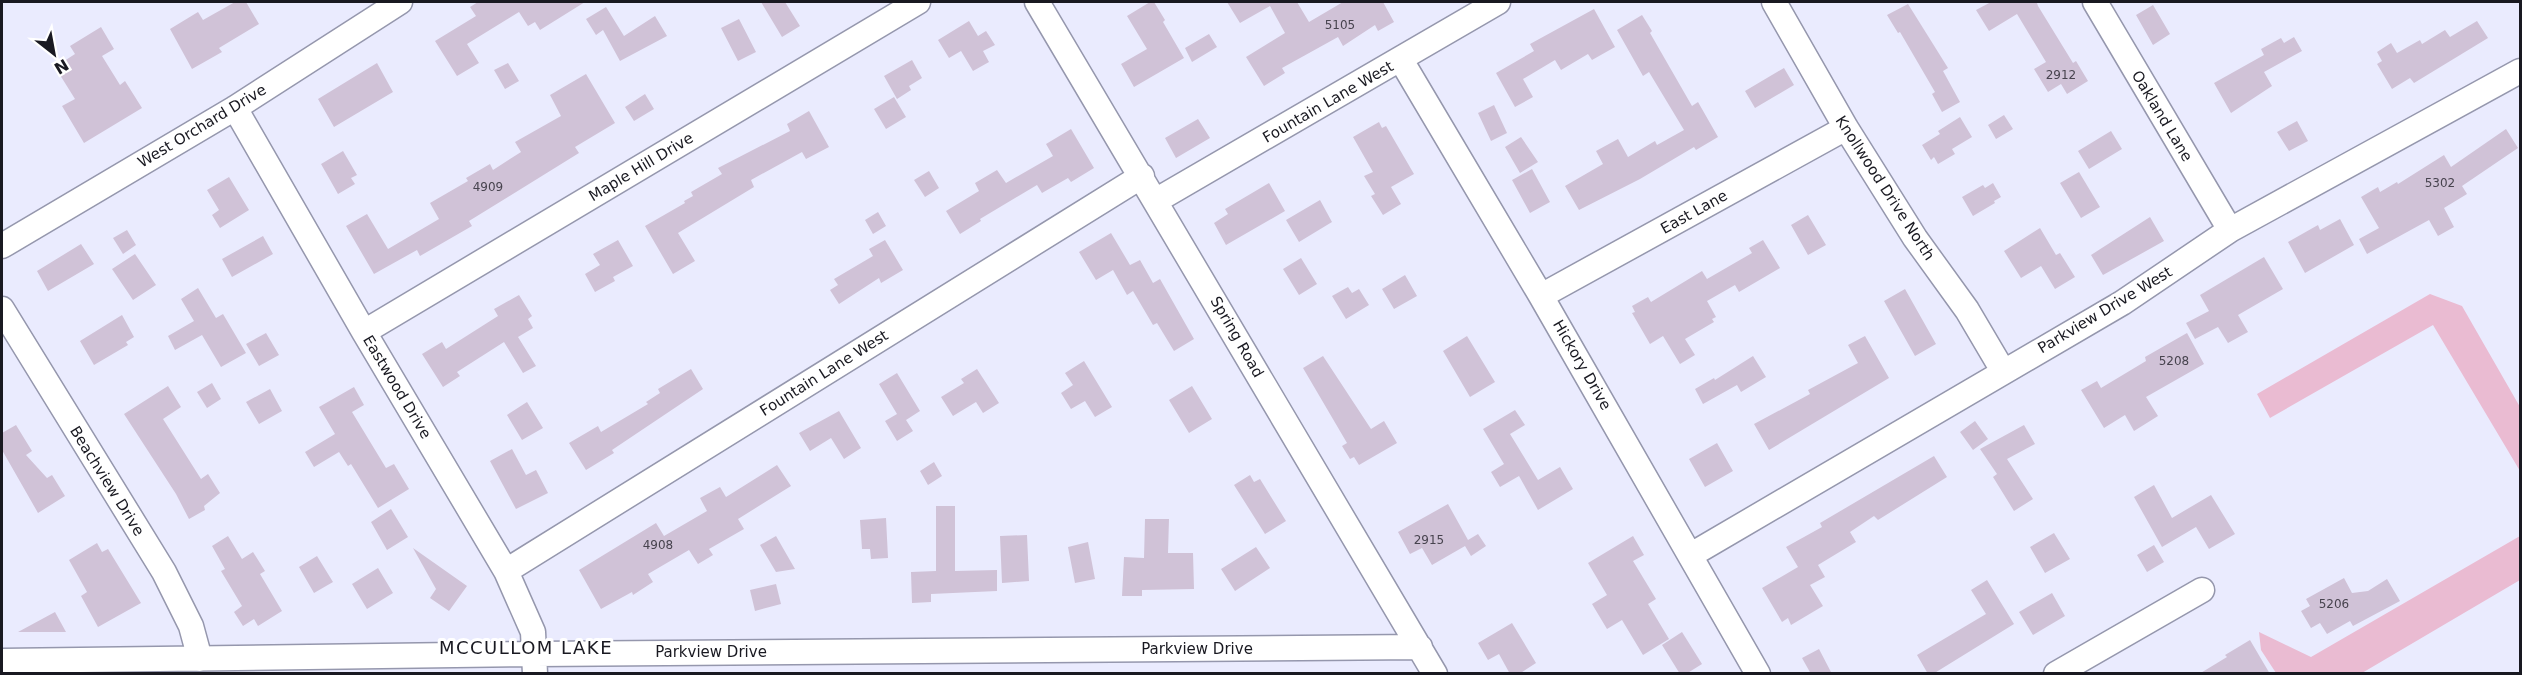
<svg xmlns="http://www.w3.org/2000/svg" width="2522" height="675" font-family="'DejaVu Sans',sans-serif">
  <style>
    .green { fill: #eabbd2 }
    .building { fill: #d0c2d7 }
    .lines { fill: none; stroke-linecap: round; stroke-linejoin: round }
    .minor-casing { stroke: #9597ad; stroke-width: 27 }
    .minor { stroke: #fff; stroke-width: 24 }
    .labels { text-anchor: middle; dominant-baseline: central; stroke-width: 6; stroke-linejoin: round; paint-order: stroke }
    .number-label { font-size: 12px; fill: #47434e }
    .street-label { font-size: 15px; fill: #191921; stroke: #fff }
    .quarter-label { font-size: 18px; letter-spacing: 1.5px; fill: #191921; stroke: #fff }
  </style>
  <rect width="100%" height="100%" fill="#eaebfe"/>
  <path class="green" d="M2430 294 2462 306 2520 407V471L2433 325 2270 418 2257 394Z
    M2520 536V580L2362 673H2276L2261 650 2259 632 2311 657Z"/>
  <path class="building" d="M235 2H246L259 24 219 48 222 52 192 69 170 29 198 12 203 20Z
    M478 2H585L540 30 535 22 528 26 519 12 467 44 479 63 457 76 435 41 476 16 470 7Z
    M761 2H785L800 26 782 37Z
    M1150 2H1154L1165 20 1163 22 1184 58 1134 87 1121 64 1147 49 1127 16Z
    M1227 2H1297L1309 22 1343 2H1383L1394 22 1378 31 1375 25 1343 46 1338 37 1282 68 1285 73 1264 86 1246 57 1285 33 1270 6 1240 23Z
    M1991 2H2040L2037 3 2038 6 2073 63 2076 61 2088 81 2067 94 2061 84 2048 92 2034 69 2046 62 2017 14 1989 31 1976 10Z
    M1908 4 1948 68 1943 71 1960 102 1942 112 1932 94 1935 92 1900 32 1898 33 1887 15Z
    M2153 5 2170 34 2153 45 2136 15Z
    M606 7 624 36 655 16 667 36 620 61 603 30 596 35 586 19Z
    M1594 9 1615 47 1592 60 1588 54 1561 70 1555 60 1523 79 1533 97 1515 107 1496 73 1534 51 1530 44Z
    M1642 15 1652 31 1650 33 1692 106 1698 102 1718 137 1696 150 1694 147 1640 179 1579 210 1565 186 1603 164 1596 151 1618 139 1628 157 1655 141 1657 145 1684 130 1649 72 1643 76 1617 30Z
    M739 19 756 52 738 61 721 28Z
    M969 21 978 36 986 31 995 45 983 51 989 62 973 71 961 51 949 58 938 40Z
    M2477 21 2488 38 2414 83 2410 78 2392 89 2377 64 2382 61 2377 52 2391 43 2397 53 2420 40 2422 44 2445 30 2450 37Z
    M101 27 114 49 102 56 120 85 125 81 142 108 84 143 62 106 75 99 55 67 75 54 70 46Z
    M1209 34 1217 47 1192 62 1185 48Z
    M2294 37 2302 51 2264 72 2272 86 2231 113 2214 83 2264 55 2261 49 2281 38 2284 43Z
    M912 60 922 78 909 86 911 90 897 99 884 76Z
    M377 63 393 92 334 127 318 99Z
    M508 63 519 81 505 89 494 70Z
    M1784 68 1794 85 1755 108 1745 91Z
    M586 74 615 123 575 147 579 153 469 221 472 226 420 256 417 250 374 274 346 226 367 214 388 249 439 219 430 203 468 181 466 178 490 164 493 170 521 152 515 142 561 116 550 95Z
    M645 94 654 109 634 121 625 107Z
    M894 97 906 117 886 129 874 109Z
    M1494 105 1507 133 1491 141 1478 113Z
    M809 111 829 147 806 159 802 152 751 180 754 187 678 233 695 261 673 274 645 226 685 203 684 201 693 196 691 192 722 174 718 168 790 131 787 124Z
    M2004 115 2013 129 1996 139 1988 125Z
    M1960 117 1972 137 1952 149 1955 154 1938 164 1934 157 1931 160 1922 145 1940 134 1938 131Z
    M1198 119 1210 138 1176 158 1165 138Z
    M2297 121 2308 141 2289 151 2277 132Z
    M1379 122 1382 128 1386 126 1414 174 1391 187 1401 204 1383 215 1371 196 1375 194 1364 176 1373 172 1353 137Z
    M1071 129 1094 168 1071 182 1068 178 1042 193 1037 185 980 219 981 221 960 234 946 211 979 191 975 183 997 170 1006 183 1053 156 1046 144Z
    M2506 129 2518 148 2462 186 2467 194 2444 208 2454 227 2438 236 2429 220 2367 254 2359 239 2379 228 2361 197 2378 187 2380 192 2397 182 2398 184 2444 155 2451 167Z
    M2111 131 2122 149 2089 169 2078 151Z
    M1521 137 1538 162 1520 173 1505 147Z
    M343 151 357 175 351 178 355 184 338 194 321 164Z
    M1532 169 1550 202 1530 213 1512 180Z
    M929 171 939 188 925 197 914 180Z
    M2079 172 2100 207 2081 218 2060 183Z
    M229 177 249 210 220 228 212 215 219 210 207 190Z
    M1269 183 1285 211 1226 245 1214 223 1228 214 1225 209Z
    M1993 183 2001 197 1994 201 1995 203 1973 216 1962 197 1983 185 1985 188Z
    M1320 200 1332 222 1299 242 1286 220Z
    M878 212 886 226 873 234 865 220Z
    M1808 215 1826 245 1808 255 1791 225Z
    M2150 217 2164 241 2103 275 2091 255Z
    M2340 219 2354 245 2305 273 2288 242 2318 225 2320 230Z
    M2040 228 2056 255 2060 253 2075 277 2055 289 2041 266 2021 278 2004 251Z
    M127 230 136 245 123 254 113 238Z
    M1111 233 1130 265 1140 260 1153 283 1160 279 1194 339 1174 351 1157 323 1153 325 1133 291 1127 295 1113 270 1096 280 1079 252Z
    M263 236 273 254 232 277 222 259Z
    M618 240 633 266 613 277 615 281 595 292 585 274 600 265 593 254Z
    M885 240 903 270 881 283 879 278 839 304 830 290 838 285 834 279 873 256 869 249Z
    M1763 240 1780 268 1739 292 1735 285 1707 301 1716 317 1712 319 1714 322 1685 339 1695 355 1680 364 1663 336 1650 344 1632 313 1635 312 1632 306 1648 297 1651 302 1702 271 1707 279 1752 253 1749 248Z
    M81 244 94 264 48 291 37 271Z
    M135 254 156 285 133 300 112 269Z
    M2264 257 2283 289 2238 315 2248 332 2228 343 2218 327 2195 339 2186 323 2209 311 2200 295Z
    M1301 258 1317 284 1299 295 1283 269Z
    M1405 275 1417 296 1394 309 1382 289Z
    M1348 287 1352 293 1359 289 1369 305 1346 319 1332 296Z
    M198 288 216 318 223 314 246 353 221 367 202 335 175 350 168 336 194 321 181 299Z
    M1905 289 1936 344 1915 356 1884 301Z
    M519 295 532 316 528 319 533 328 518 337 536 366 523 373 504 342 457 372 460 376 443 387 422 354 442 342 446 349 498 316 494 309Z
    M122 315 134 337 126 342 128 345 94 365 80 341Z
    M266 333 279 355 259 366 246 344Z
    M2187 333 2204 364 2146 397 2158 416 2134 431 2125 415 2104 428 2081 390 2097 381 2101 388 2146 361 2145 357Z
    M1467 336 1495 382 1470 397 1443 351Z
    M1865 336 1889 378 1769 450 1754 424 1810 394 1808 390 1858 363 1848 345Z
    M1323 356 1371 429 1384 421 1397 443 1359 465 1354 457 1350 459 1342 446 1347 443 1303 368Z
    M1753 356 1766 377 1741 392 1737 385 1703 404 1695 389 1714 378 1715 380Z
    M1084 361 1112 407 1095 417 1085 401 1071 409 1061 393 1073 385 1065 373Z
    M691 369 703 389 612 450 614 453 586 470 569 443 598 426 601 432 648 404 646 402 660 393 658 389Z
    M977 369 999 403 983 413 976 402 953 416 941 397 964 383 961 379Z
    M897 373 920 411 906 420 913 431 897 441 885 421 897 414 879 384Z
    M212 383 221 399 207 408 197 392Z
    M168 386 181 407 163 419 201 479 208 474 220 493 204 506 205 510 189 519 176 494 124 414Z
    M1192 386 1212 419 1189 433 1169 400Z
    M354 387 364 405 352 412 386 468 394 464 409 489 378 508 351 464 348 466 339 452 314 467 305 452 335 434 319 407Z
    M270 389 282 411 259 424 246 402Z
    M527 402 543 428 522 440 507 415Z
    M1515 410 1525 425 1510 434 1538 480 1560 467 1573 489 1538 510 1519 476 1500 487 1491 472 1504 464 1483 429Z
    M839 411 861 448 844 459 831 438 810 451 799 433Z
    M1975 421 1988 439 1973 450 1960 432Z
    M16 425 32 451 26 455 47 478 52 475 65 496 38 513 2 450V433Z
    M2024 425 2035 444 2007 459 2033 499 2014 511 1993 477 1997 474 1980 449Z
    M1717 443 1733 471 1705 487 1689 459Z
    M512 449 526 475 536 470 548 493 516 509 490 461Z
    M1934 456 1947 477 1878 520 1874 516 1850 532 1856 542 1818 565 1825 577 1810 585 1823 606 1791 625 1788 618 1782 622 1762 588 1798 567 1786 547 1822 527 1820 523Z
    M934 462 942 476 928 485 920 471Z
    M777 465 791 486 738 519 744 529 709 549 713 555 698 564 689 550 648 574 653 582 633 595 632 592 601 609 579 570 656 523 664 536 707 511 700 498 720 487 726 497Z
    M1250 475 1254 482 1260 479 1286 521 1265 534 1234 485Z
    M2154 485 2172 518 2211 495 2235 534 2209 549 2196 527 2162 547 2134 497Z
    M1448 504 1468 540 1478 534 1486 546 1471 556 1465 546 1432 565 1422 548 1410 554 1398 532Z
    M936 506H955V571L997 570V591L931 594V602L912 603 911 572 936 571Z
    M391 509 408 537 387 550 371 522Z
    M886 518 888 558 871 559 870 549H862L860 520Z
    M1145 519H1169L1168 553H1193L1194 589 1142 590V596H1122L1124 557 1144 558Z
    M2054 533 2070 559 2045 573 2030 547Z
    M1027 535 1029 581 1002 583 1000 536Z
    M228 536 242 559 253 552 265 571 260 574 282 611 258 626 254 619 243 626 234 612 242 606 221 571 225 569 212 546Z
    M776 536 795 569 776 572 760 545Z
    M1633 536 1644 555 1633 561 1656 599 1648 604 1669 639 1643 655 1622 620 1607 629 1592 604 1607 595 1588 563Z
    M1088 542 1095 579 1075 583 1068 547Z
    M97 543 102 552 108 549 141 603 98 627 81 596 87 592 69 560Z
    M2154 545 2164 562 2147 572 2137 555Z
    M1256 547 1270 568 1235 591 1221 569Z
    M413 548 467 586 449 611 430 598 436 589Z
    M317 556 333 582 314 593 299 567Z
    M378 568 393 593 367 609 352 584Z
    M2344 578 2352 593 2368 591 2387 579 2400 601 2353 626 2350 621 2327 634 2320 623 2311 628 2301 611 2310 606 2306 599Z
    M1987 580 2014 624 1933 674H1928L1917 655 1986 614 1971 590Z
    M776 584 781 604 755 611 750 590Z
    M2052 593 2065 616 2033 635 2019 612Z
    M55 612 66 632H18Z
    M1512 623 1536 663 1519 674H1510L1499 654 1488 660 1478 643Z
    M1682 632 1702 664 1686 674H1680L1662 645Z
    M2250 640 2270 674H2199L2227 657 2225 655Z
    M1819 649 1832 674H1811L1802 658Z"/>
  <g class="lines">
    <g class="minor-casing">
      <path id="minor" d="M1037 2 1435 674
        M1774 2 1846 128 1915 238 1967 310 2003 371
        M2095 2 2230 230
        M1401 60 1541 296 1758 674
        M235 108 364 332 506 571 533 632 535 674
        M1157 200 1498 2
        M2 246 235 108 400 2
        M1541 296 1846 128
        M2 309 164 572 191 626 200 659
        M364 332 918 2
        M1691 555 2122 303 2230 230 2520 71
        M506 571 1142 176
        M2 661 535 654 1420 647
        M2056 674 2202 590"/>
    </g>
    <use href="#minor" class="minor"/>
  </g>
  <g class="labels">
    <g class="number-label">
      <text x="1340" y="25">5105</text>
      <text x="2061" y="75">2912</text>
      <text x="2440" y="183">5302</text>
      <text x="488" y="187">4909</text>
      <text x="2174" y="361">5208</text>
      <text x="1429" y="540">2915</text>
      <text x="658" y="545">4908</text>
      <text x="2334" y="604">5206</text>
    </g>
    <g class="street-label">
      <text transform="translate(1328 102) rotate(-30)">Fountain Lane West</text>
      <text transform="translate(2162 116) rotate(59)">Oakland Lane</text>
      <text transform="translate(202 126) rotate(-31)">West Orchard Drive</text>
      <text transform="translate(641 167) rotate(-31)">Maple Hill Drive</text>
      <text transform="translate(1885 188) rotate(57)">Knollwood Drive North</text>
      <text transform="translate(1694 212) rotate(-29)">East Lane</text>
      <text transform="translate(2105 310) rotate(-31)">Parkview Drive West</text>
      <text transform="translate(1237 337) rotate(60)">Spring Road</text>
      <text transform="translate(1582 365) rotate(60)">Hickory Drive</text>
      <text transform="translate(824 373) rotate(-32)">Fountain Lane West</text>
      <text transform="translate(397 387) rotate(59)">Eastwood Drive</text>
      <text transform="translate(107 481) rotate(58)">Beachview Drive</text>
      <text x="1197" y="649">Parkview Drive</text>
      <text x="711" y="652">Parkview Drive</text>
    </g>
    <g class="quarter-label">
      <text x="526" y="647">MCCULLOM LAKE</text>
    </g>
  </g>
  <rect width="2522" height="675" fill="none" stroke="#191921" stroke-width="6"/>
  <g transform="translate(54 54) rotate(149)" stroke="#ffffff" stroke-width="4.5" paint-order="stroke">
  <path d="M0-4.5L10 22L0 15L-10 22Z" fill="#191921"/>
  <text y="-9" font-size="16" font-weight="bold" text-anchor="middle" fill="#191921">N</text>
  </g>
</svg>
